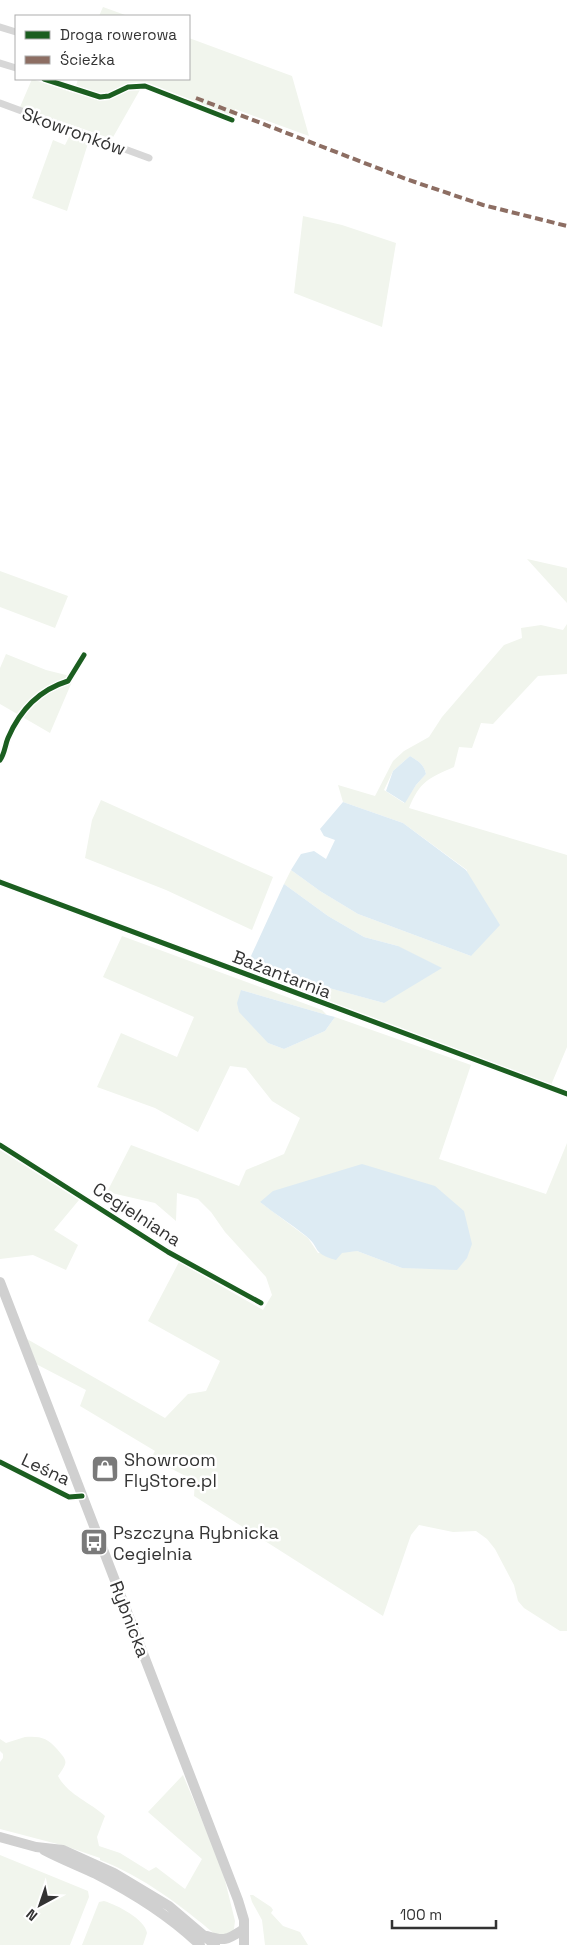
<svg xmlns="http://www.w3.org/2000/svg" width="567" height="1945" font-family="'Space Grotesk',sans-serif">
  <style>
    .green { fill: #f1f5ed; fill-rule: evenodd }
    .water { fill: #ddebf3 }
    .lines { fill: none; stroke-linecap: round; stroke-linejoin: round }
    .street { stroke: #d7d7d7; stroke-width: 7 }
    .secondary { stroke: #d0d0d0; stroke-width: 10 }
    .quiet { stroke: #8d6e63; stroke-width: 4; stroke-dasharray: 8 4; stroke-linecap: butt }
    .cycleway-casing { stroke: #fff; stroke-width: 8 }
    .cycleway { stroke: #1b5e20; stroke-width: 5 }
    .labels { text-anchor: middle; dominant-baseline: central; stroke-width: 5; stroke-linejoin: round; paint-order: stroke }
    .street-label { font-size: 18px; fill: #333; stroke: #fff }
    .poi-label { font-size: 18px; fill: #333; stroke: #fff; text-anchor: start }
  </style>
  <rect width="100%" height="100%" fill="#fff"/>
  <path class="green" d="M103 7 128 16H99Z
    M189 38 292 76 309 136 235 109 232 120 141 88 112 139 20 107 32 79 74 93 78 79H189Z
    M70 135 89 140 67 211 32 198 53 140 65 145Z
    M303 216 342 225 396 243 382 327 294 293Z
    M527 559 567 568V603Z
    M0 571 68 596 55 628 0 607Z
    M567 624V674L538 676 493 724 481 723 472 748 459 747 454 767C429 778 420 781 409 808L567 855V1047L551 1085 245 971 251 956 264 970 384 1003 398 946 364 937 328 916 284 884 291 870 320 891 358 914 471 956 467 870 403 823 343 802 338 785 375 796 393 761 404 751 429 737 442 717 504 645 522 638 521 628 541 625 563 630ZM410 756C418 761 424 764 426 774L416 785 404 803 384 790 393 771Z
    M6 654 46 670 74 677 50 733 0 704V668Z
    M101 800 273 877 252 930 166 890 85 858 92 820Z
    M122 936 322 1010 327 1015 241 990 268 1043 284 1049 325 1031 335 1017 471 1065 439 1159 546 1194 567 1143V1631H560L524 1608 518 1601 514 1585 495 1549 487 1539 476 1531 453 1532 419 1525 411 1535 383 1616 194 1496 195 1481 151 1458 155 1451 80 1406 86 1390 36 1364 27 1339 165 1418 188 1394 206 1391 220 1361 148 1321 179 1262 263 1310 272 1295 266 1277 225 1232 211 1212 198 1199 177 1193 176 1221 155 1203 107 1192 131 1145 239 1186 246 1170 284 1154 300 1118 272 1101 246 1068 230 1066 198 1132 155 1108 97 1087 121 1033 177 1057 194 1017 103 977ZM260 1202 457 1269 402 1268 357 1251 318 1253 308 1238Z
    M0 1150 79 1200 54 1230 78 1245 66 1270 33 1255 0 1259Z
    M25 1737C41 1736 47 1738 57 1749 67 1761 69 1761 58 1776 68 1795 90 1802 105 1816L97 1837 99 1846 120 1853 149 1871 156 1867 185 1889 202 1859 148 1812 183 1775 222 1868 235 1921 234 1929 230 1934 216 1935C180 1905 144 1877 100 1860V1858L65 1846 0 1829V1762L3 1758V1754L0 1751V1739L6 1743Z
    M0 1855 88 1891 89 1897 70 1945H0Z
    M250 1895H253L271 1907 273 1910 271 1913 283 1926 300 1932 308 1945H265L262 1920 252 1902Z
    M104 1901C117 1905 145 1919 147 1933L143 1945H82L99 1902Z"/>
  <path class="water" d="M410 756C418 761 424 764 426 774L416 785 405 803 386 791 393 771Z
    M343 802 403 823 466 870 500 925 471 956 358 914 320 891 291 870 301 854 314 851 326 859 335 840 324 836 320 829Z
    M284 884 328 916 364 937 398 946 442 968 384 1003 263 970 251 956Z
    M241 990 327 1015 335 1017 325 1031 284 1049 268 1043 239 1012 237 1003Z
    M362 1164 435 1186 464 1211 472 1244 467 1258 457 1270 402 1268 357 1251 342 1253 336 1260C311 1253 321 1248 306 1236 291 1224 275 1214 260 1202L273 1191Z"/>
  <g class="lines">
    <path class="street" d="M0 27 16 32
      M0 63 16 68
      M44 79 100 97 109 96 128 87 145 86 232 120
      M0 103 149 158
      M0 760C5 753 5 745 8 738 20 710 39 690 68 681L84 655
      M0 882 567 1094
      M0 1145 168 1252 261 1303
      M0 1462 69 1497 82 1496"/>
    <path class="secondary" d="M0 1282 238 1900 244 1920V1945
      M0 1837 36 1847 63 1850 114 1873 169 1906 215 1945
      M44 1850C61 1859 79 1866 96 1874 133 1893 170 1916 200 1945
      M207 1936C226 1942 228 1939 244 1929"/>
    <path class="quiet" d="M196 98 406 179 483 205 567 226"/>
    <g class="cycleway-casing">
      <path id="cycleway" d="M44 79 100 97 109 96 128 87 145 86 232 120
        M0 760C5 753 5 745 8 738 20 710 39 690 68 681L84 655
        M0 882 567 1094
        M0 1145 168 1252 261 1303
        M0 1462 69 1497 82 1496"/>
    </g>
    <use href="#cycleway" class="cycleway"/>
  </g>
  <defs>
    <g id="shop-square" transform="scale(1.4375)"><rect x="-9" y="-9" width="18" height="18" rx="4" fill="#7a7a7a" stroke="#fff"/><path d="M-5-2.5h2.3a2.7 3.5 0 0 1 5.4 0H5L5.5 6h-11ZM-1.5-2.5h3a1.5 2.3 0 0 0-3 0Z" fill="#fff"/></g>
    <g id="bus-square" transform="scale(1.4375)"><rect x="-9" y="-9" width="18" height="18" rx="4" fill="#7a7a7a" stroke="#fff"/><path d="M-5-6H5V4H4V6H2V4H-2V6H-4V4H-5ZM-3.5-4V0h7V-4ZM-3.5 1.2v1.5H-2V1.2ZM2 1.2v1.5H3.5V1.2Z" fill="#fff"/></g>
  </defs>
  <g fill-rule="evenodd">
    <use href="#shop-square" x="105" y="1469"/>
    <use href="#bus-square" x="94" y="1542"/>
  </g>
  <g class="labels">
    <g class="street-label">
      <text transform="translate(74 131) rotate(20)">Skowronków</text>
      <text transform="translate(282 974) rotate(21)">Bażantarnia</text>
      <text transform="translate(137 1214) rotate(33)">Cegielniana</text>
      <text transform="translate(46 1469) rotate(25)">Leśna</text>
      <text transform="translate(130 1619) rotate(69)">Rybnicka</text>
    </g>
    <g class="poi-label">
      <text x="124" y="1459">Showroom<tspan x="124" dy="21">FlyStore.pl</tspan></text>
      <text x="113" y="1532">Pszczyna Rybnicka<tspan x="113" dy="21">Cegielnia</tspan></text>
    </g>
  </g>
  <rect x="15" y="15" width="175" height="65" fill="#ffffff" stroke="#adadad"/>
  <rect x="25" y="31" width="25" height="8" fill="#1b5e20" stroke="#adadad"/>
  <text x="60" y="40" font-size="15" fill="#333333">Droga rowerowa</text>
  <rect x="25" y="56" width="25" height="8" fill="#8d6e63" stroke="#adadad"/>
  <text x="60" y="65" font-size="15" fill="#333333">Ścieżka</text>
  <g transform="translate(40 1905) rotate(220)" stroke="#ffffff" stroke-width="4" paint-order="stroke">
  <path d="M0-4L9 19L0 12L-9 19Z" fill="#333333"/>
  <text y="-8" font-size="14" font-weight="bold" text-anchor="middle" fill="#333333">N</text>
  </g>
  <path d="M392 1920v8h104v-8" fill="none" stroke="#333333" stroke-width="2.5"/>
  <text x="400" y="1920" font-size="15" fill="#333333" stroke="#ffffff" stroke-width="4" paint-order="stroke">100 m</text>
</svg>
